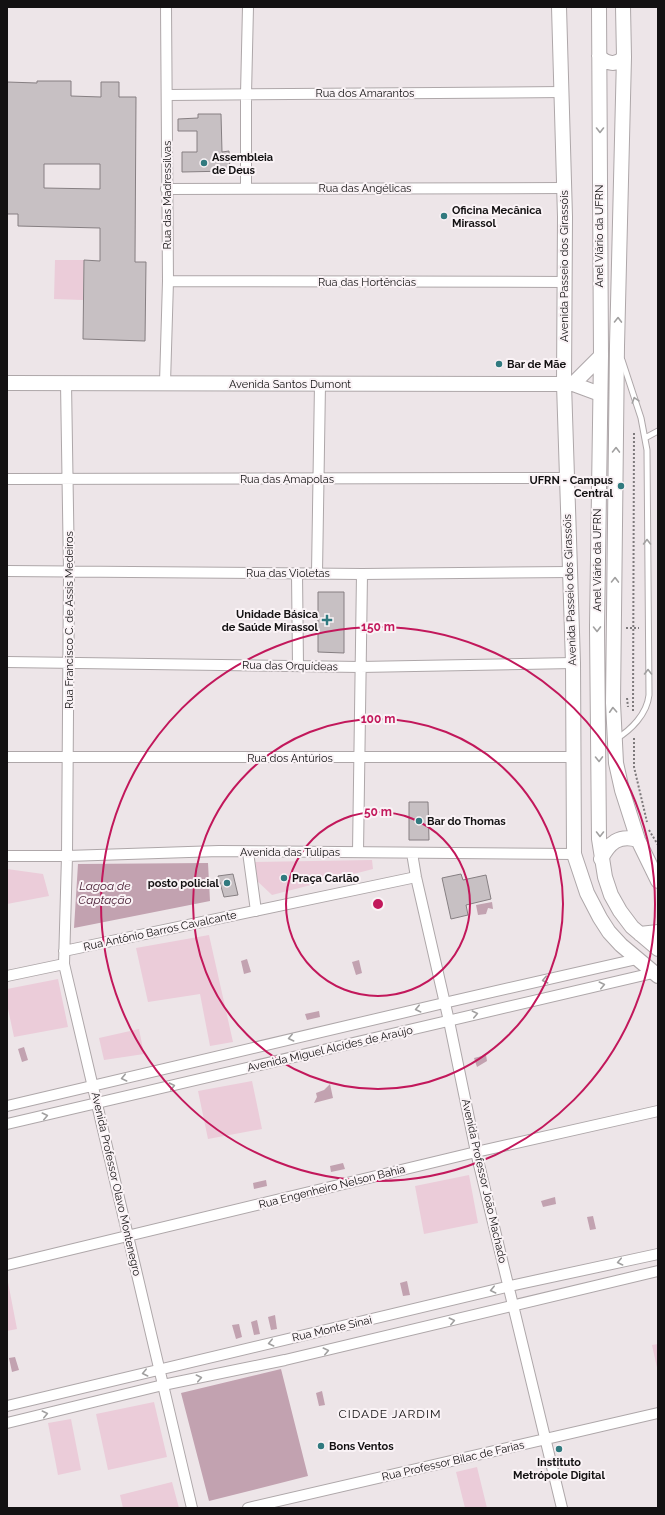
<svg xmlns="http://www.w3.org/2000/svg" width="665" height="1515" font-family="Raleway,sans-serif">
  <style>
    .green { fill: #ebccd9 }
    .water { fill: #c2a2b0 }
    .building { fill: #c7c0c3; stroke: #867f82; fill-rule: evenodd }
    .lines { fill: none; stroke-linecap: round; stroke-linejoin: round }
    .lane-casing { stroke: #aea7a9; stroke-width: 7 }
    .street-casing { stroke: #aea7a9; stroke-width: 12 }
    .secondary-casing { stroke: #aea7a9; stroke-width: 16 }
    .path { stroke: #7d797b; stroke-width: 2; stroke-dasharray: 2 2; stroke-linecap: butt }
    .lane { stroke: #fff; stroke-width: 5 }
    .street { stroke: #fff; stroke-width: 10 }
    .secondary { stroke: #fff; stroke-width: 14 }
    .oneway { stroke: #a1a0a0 }
    .ring { fill: none; stroke: #c2185b; stroke-width: 2 }
    .poi-dot { fill: #317a7f; stroke: #faf3f6; stroke-width: 1.5 }
    .labels { text-anchor: middle; dominant-baseline: central; stroke-width: 4; stroke-linejoin: round; paint-order: stroke }
    .street-label { font-size: 11px; fill: #131112; stroke: #faf3f6 }
    .poi-label { font-size: 11px; font-weight: bold; fill: #131112; stroke: #faf3f6; text-anchor: start }
    .water-label { font-size: 12px; font-style: italic; fill: #471c32; stroke: #faf3f6 }
    .neighbourhood-label { font-size: 12px; letter-spacing: 1px; fill: #131112; stroke: #faf3f6 }
    .centre { fill: #c2185b; stroke: #faf3f6; stroke-width: 2 }
    .ring-label { font-size: 12px; text-anchor: middle; font-weight: bold; fill: #c2185b; stroke: #faf3f6; stroke-width: 4; stroke-linejoin: round; paint-order: stroke }
  </style>
  <rect width="100%" height="100%" fill="#ede5e8"/>
  <path class="green" d="M55 260H84L83 300 54 299Z
    M372 860 373 869 272 895 255 879 254 862Z
    M7 869 43 874 49 896 7 904Z
    M209 935 233 1042 210 1046 200 994 148 1002 136 948Z
    M58 979 68 1027 14 1037 7 1004V989Z
    M139 1029 144 1054 104 1060 99 1038Z
    M252 1081 262 1129 208 1139 198 1091Z
    M469 1175 478 1223 424 1234 415 1186Z
    M7 1277 17 1329 7 1331Z
    M658 1344V1372L652 1345Z
    M154 1402 167 1457 108 1470 96 1414Z
    M71 1419 81 1470 58 1475 48 1423Z
    M477 1467 487 1508H465L456 1472Z
    M172 1482 179 1508H123L120 1495Z"/>
  <path class="water" d="M208 863 210 901 74 928 78 864Z
    M492 902 493 909 488 908 486 914 478 915 476 905Z
    M247 959 251 972 244 974 241 961Z
    M359 960 362 973 356 975 352 962Z
    M319 1011 320 1017 307 1020 305 1014Z
    M24 1047 28 1060 22 1062 18 1049Z
    M486 1055 487 1061 477 1067 474 1058Z
    M330 1084 333 1098 314 1103 317 1097 316 1093 324 1090Z
    M343 1163 345 1169 331 1172 330 1166Z
    M266 1180 267 1186 254 1189 253 1183Z
    M555 1197 556 1204 543 1207 541 1201Z
    M593 1216 596 1229 590 1230 587 1217Z
    M407 1281 410 1295 403 1296 400 1283Z
    M275 1315 277 1329 271 1330 268 1317Z
    M257 1320 260 1334 254 1335 251 1322Z
    M239 1324 242 1337 236 1339 232 1325Z
    M15 1357 19 1370 12 1372 9 1358Z
    M281 1369 308 1476 209 1501 181 1393Z
    M322 1391 325 1405 319 1406 316 1393Z"/>
  <path class="building" d="M37 81H71V96L101 97V82H119V97H136L135 262H146L145 341 83 339 84 260 100 261V228L18 226V214H7V82L37 83ZM44 164H100V189L44 188Z
    M198 114H221L222 152 229 151 230 171 182 172V152H197V131H178V119L198 118Z
    M318 592H344V653L318 652Z
    M409 802H428L429 840H409Z
    M233 874 238 895 224 897 218 876Z
    M461 874 463 880 486 875 491 899 466 905 468 915 451 919 442 878Z"/>
  <g class="lines">
    <g class="lane-casing">
      <path id="lane" d="M645 438 658 431
        M616 739C631 730 647 714 649 695L647 450 641 418 622 360"/>
    </g>
    <g class="street-casing">
      <path id="street" d="M168 95 563 92
        M166 189 565 188
        M246 189V94L248 7
        M168 281 566 282
        M66 383 69 571 67 856 64 964 192 1508
        M165 383 168 281 166 7
        M7 479 567 478
        M7 571 362 574 570 572
        M297 573 298 666
        M317 573 320 384
        M7 662 360 667 573 663
        M7 757H573
        M248 852 256 911
        M358 852 362 574
        M412 853 416 877 449 1021 476 1152 562 1508
        M7 856H67L219 851 574 854
        M64 951 416 877
        M7 976 64 964
        M7 1106 444 1003 637 959
        M7 1124 653 973
        M7 1265 476 1152 658 1111
        M7 1406 510 1286 658 1254
        M7 1423 163 1385 285 1360 658 1271
        M248 1508 658 1413"/>
    </g>
    <g class="secondary-casing">
      <path id="secondary" d="M559 7 565 217 564 384 573 663 574 854 587 893 600 918 609 932 621 945 658 976
        M599 7 601 356 597 627 599 839 605 877 611 895 620 911 632 927 658 949
        M623 7 624 57 617 346 613 703 616 763 622 790 638 840 658 881
        M599 56C606 64 617 66 624 57
        M7 383 573 384 600 394
        M573 384 601 356
        M601 859C609 843 619 834 638 840
        M640 934 658 932"/>
    </g>
    <path class="path" d="M626 628H639
      M627 698 628 707
      M633 711 634 432
      M634 738V767L647 822
      M649 830 658 845"/>
    <use href="#lane" class="lane"/>
    <use href="#street" class="street"/>
    <use href="#secondary" class="secondary"/>
  </g>
  <defs><path id="oneway-chevron" d="M-2-3.5L2.5 0L-2 3.5" fill="none" stroke-width="1.6" stroke-linecap="round" stroke-linejoin="round"/></defs>
  <g class="oneway">
    <use href="#oneway-chevron" transform="translate(600 130) rotate(90)"/>
    <use href="#oneway-chevron" transform="translate(618 320) rotate(-89)"/>
    <use href="#oneway-chevron" transform="translate(635 400) rotate(-108)"/>
    <use href="#oneway-chevron" transform="translate(616 450) rotate(-89)"/>
    <use href="#oneway-chevron" transform="translate(647 542) rotate(-90)"/>
    <use href="#oneway-chevron" transform="translate(615 580) rotate(-89)"/>
    <use href="#oneway-chevron" transform="translate(597 629) rotate(89)"/>
    <use href="#oneway-chevron" transform="translate(648 672) rotate(-90)"/>
    <use href="#oneway-chevron" transform="translate(613 710) rotate(-93)"/>
    <use href="#oneway-chevron" transform="translate(599 759) rotate(89)"/>
    <use href="#oneway-chevron" transform="translate(600 834) rotate(90)"/>
    <use href="#oneway-chevron" transform="translate(545 980) rotate(167)"/>
    <use href="#oneway-chevron" transform="translate(602 985) rotate(-13)"/>
    <use href="#oneway-chevron" transform="translate(418 1009) rotate(167)"/>
    <use href="#oneway-chevron" transform="translate(475 1014) rotate(-13)"/>
    <use href="#oneway-chevron" transform="translate(291 1038) rotate(167)"/>
    <use href="#oneway-chevron" transform="translate(124 1078) rotate(167)"/>
    <use href="#oneway-chevron" transform="translate(172 1086) rotate(-13)"/>
    <use href="#oneway-chevron" transform="translate(45 1116) rotate(-13)"/>
    <use href="#oneway-chevron" transform="translate(620 1262) rotate(168)"/>
    <use href="#oneway-chevron" transform="translate(493 1290) rotate(167)"/>
    <use href="#oneway-chevron" transform="translate(452 1321) rotate(-13)"/>
    <use href="#oneway-chevron" transform="translate(271 1343) rotate(167)"/>
    <use href="#oneway-chevron" transform="translate(326 1351) rotate(-13)"/>
    <use href="#oneway-chevron" transform="translate(145 1373) rotate(167)"/>
    <use href="#oneway-chevron" transform="translate(199 1378) rotate(-12)"/>
    <use href="#oneway-chevron" transform="translate(45 1414) rotate(-13)"/>
  </g>
  <g class="ring">
    <circle cx="378" cy="904" r="92"/>
    <circle cx="378" cy="904" r="185"/>
    <circle cx="378" cy="904" r="277"/>
  </g>
  <g class="poi-dot">
    <circle cx="204" cy="163" r="4"/>
    <circle cx="444" cy="216" r="4"/>
    <circle cx="499" cy="364" r="4"/>
    <circle cx="621" cy="486" r="4"/>
    <path d="M325 614h4v4h4v4h-4v4h-4v-4h-4v-4h4z"/>
    <circle cx="419" cy="821" r="4"/>
    <circle cx="284" cy="878" r="4"/>
    <circle cx="227" cy="883" r="4"/>
    <circle cx="321" cy="1446" r="4"/>
    <circle cx="559" cy="1449" r="4"/>
  </g>
  <g class="labels">
    <g class="street-label">
      <text x="365" y="93">Rua dos Amarantos</text>
      <text x="365" y="188">Rua das Angélicas</text>
      <text transform="translate(167 195) rotate(-90)">Rua das Madressilvas</text>
      <text transform="translate(599 236) rotate(-90)">Anel Viário da UFRN</text>
      <text transform="translate(564 266) rotate(-90)">Avenida Passeio dos Girassóis</text>
      <text x="367" y="282">Rua das Hortências</text>
      <text x="290" y="384">Avenida Santos Dumont</text>
      <text x="287" y="479">Rua das Amapolas</text>
      <text transform="translate(597 560) rotate(-90)">Anel Viário da UFRN</text>
      <text x="288" y="573">Rua das Violetas</text>
      <text transform="translate(570 590) rotate(-92)">Avenida Passeio dos Girassóis</text>
      <text transform="translate(69 620) rotate(-90)">Rua Francisco C. de Assis Medeiros</text>
      <text transform="translate(290 666) rotate(1)">Rua das Orquídeas</text>
      <text x="290" y="758">Rua dos Antúrios</text>
      <text x="290" y="852">Avenida das Tulipas</text>
      <text transform="translate(160 931) rotate(-12)">Rua Antônio Barros Cavalcante</text>
      <text transform="translate(330 1049) rotate(-13)">Avenida Miguel Alcídes de Araújo</text>
      <text transform="translate(484 1181) rotate(77)">Avenida Professor João Machado</text>
      <text transform="translate(116 1184) rotate(77)">Avenida Professor Olavo Montenegro</text>
      <text transform="translate(332 1187) rotate(-14)">Rua Engenheiro Nelson Bahia</text>
      <text transform="translate(332 1329) rotate(-13)">Rua Monte Sinai</text>
      <text transform="translate(453 1461) rotate(-13)">Rua Professor Bilac de Farias</text>
    </g>
    <g class="poi-label">
      <text x="212" y="157">Assembleia<tspan x="212" dy="13">de Deus</tspan></text>
      <text x="452" y="210">Oficina Mecânica<tspan x="452" dy="13">Mirassol</tspan></text>
      <text x="507" y="364">Bar de Mãe</text>
      <text x="613" y="480" text-anchor="end">UFRN - Campus<tspan x="613" dy="13">Central</tspan></text>
      <text x="318" y="614" text-anchor="end">Unidade Básica<tspan x="318" dy="13">de Saúde Mirassol</tspan></text>
      <text x="427" y="821">Bar do Thomas</text>
      <text x="292" y="878">Praça Carlão</text>
      <text x="219" y="883" text-anchor="end">posto policial</text>
      <text x="329" y="1446">Bons Ventos</text>
      <text x="559" y="1462" text-anchor="middle">Instituto<tspan x="559" dy="13">Metrópole Digital</tspan></text>
    </g>
    <g class="water-label">
      <text x="105" y="886">Lagoa de<tspan x="105" dy="14">Captação</tspan></text>
    </g>
    <g class="neighbourhood-label">
      <text x="390" y="1414">CIDADE JARDIM</text>
    </g>
  </g>
  <circle cx="378" cy="904" r="6" class="centre"/>
  <g class="ring-label">
    <text x="378" y="631">150 m</text>
    <text x="378" y="723">100 m</text>
    <text x="378" y="816">50 m</text>
  </g>
  <rect width="665" height="1515" fill="none" stroke="#131112" stroke-width="16"/>
</svg>
